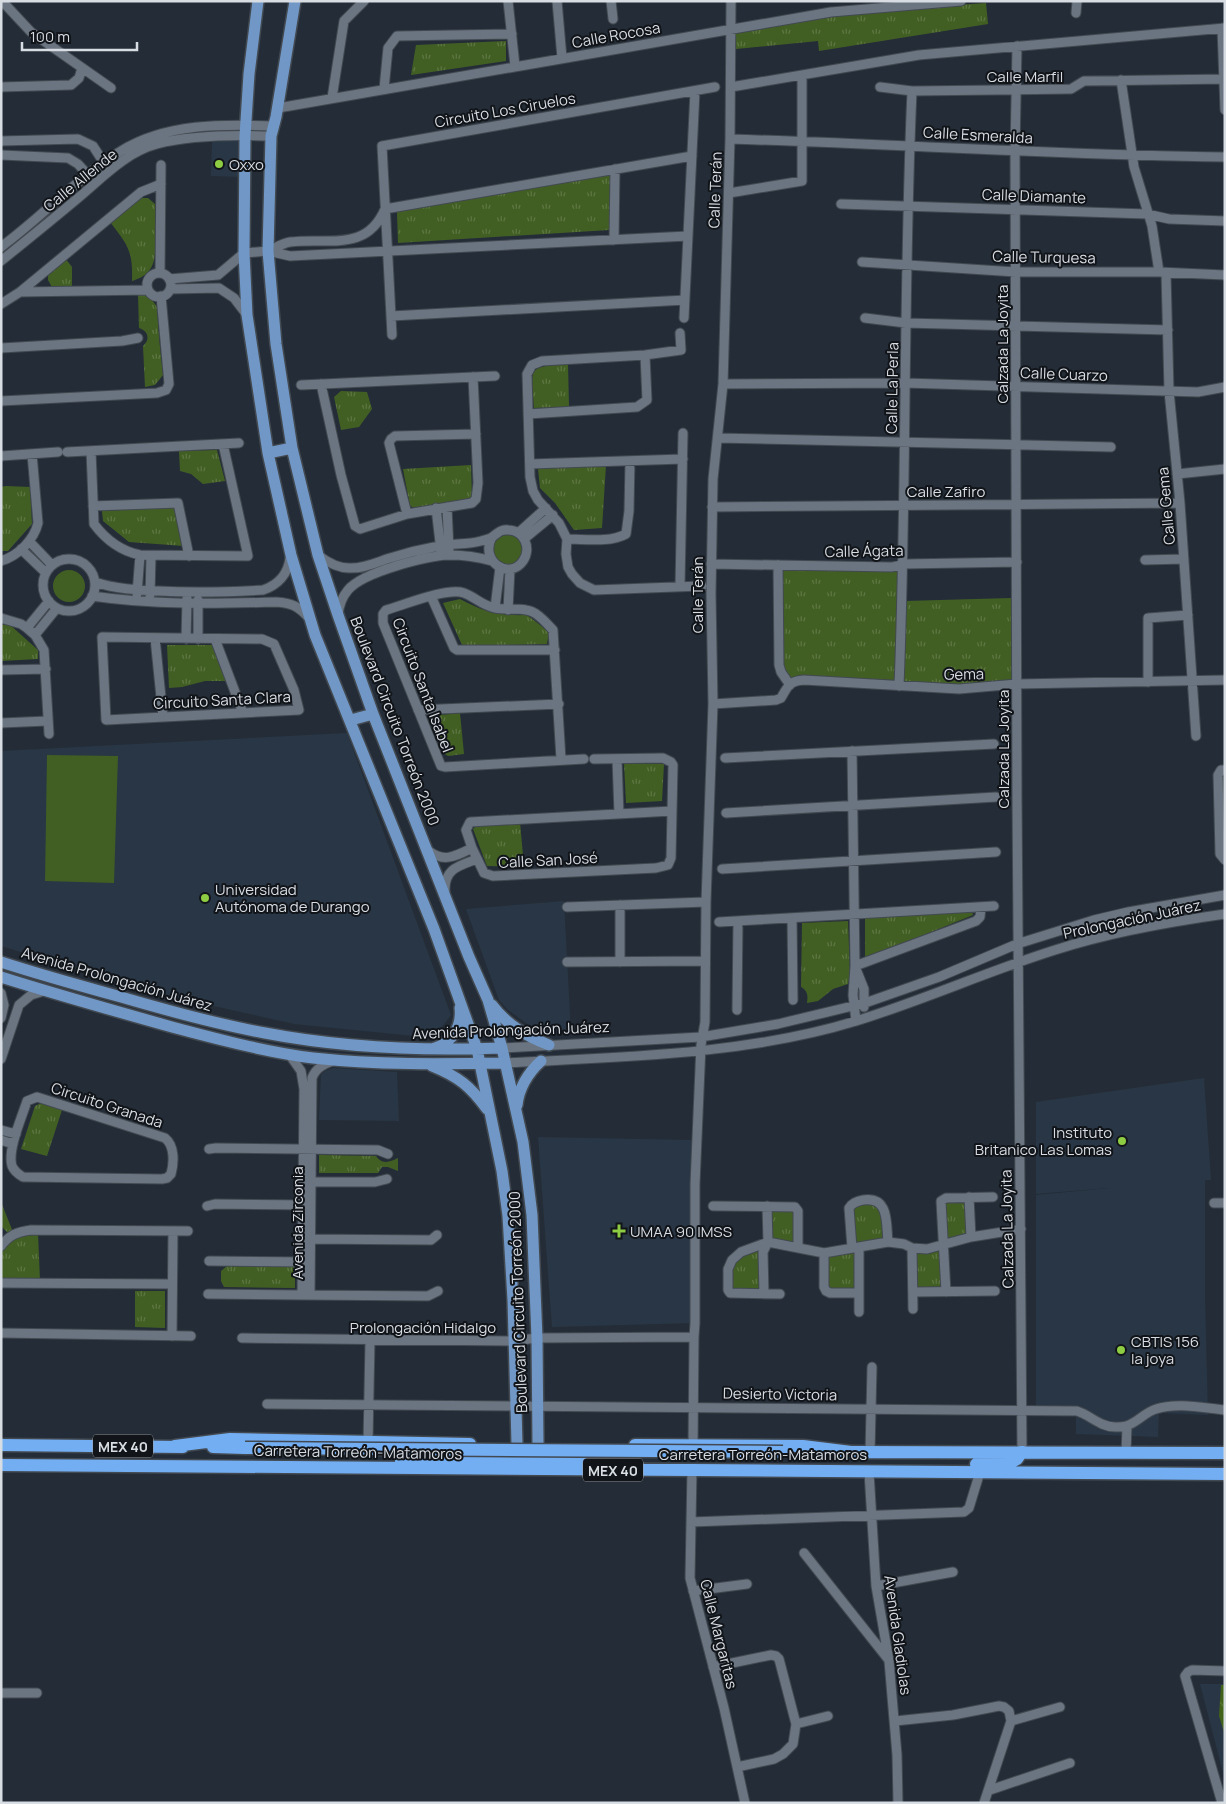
<svg xmlns="http://www.w3.org/2000/svg" width="1226" height="1804" font-family="Manrope,sans-serif">
  <style>
    .built { fill: #293645 }
    .grass { fill: #425f23 }
    .forest { fill: url(#forest-crowns) }
    .park { fill: url(#park-tufts) }
    .lines { fill: none; stroke-linecap: round; stroke-linejoin: round }
    .minor-casing { stroke: #424951; stroke-width: 11 }
    .major-casing { stroke: #424951; stroke-width: 14 }
    .highway-casing { stroke: #424951; stroke-width: 15 }
    .minor { stroke: #6b7581; stroke-width: 9 }
    .major { stroke: #7097c5; stroke-width: 11 }
    .highway { stroke: #73aef3; stroke-width: 12 }
    .highway-bridge-casing { stroke: #424951; stroke-width: 15; stroke-linecap: butt }
    .highway-bridge { stroke: #73aef3; stroke-width: 12 }
    .poi-dot { fill: #8ecd43; stroke: #111519; stroke-width: 2 }
    .labels { text-anchor: middle; dominant-baseline: central; stroke-width: 4; stroke-linejoin: round; paint-order: stroke }
    .shield { fill: #111519; stroke: #9ca1a7; stroke-width: 1 }
    .shield-label { font-size: 14px; font-weight: bold; fill: #d8dde4 }
    .street-label { font-size: 15px; fill: #d8dde4; stroke: #111519 }
    .poi-label { font-size: 15px; fill: #d8dde4; stroke: #111519; text-anchor: start }
  </style>
  <defs>
    <pattern id="forest-crowns" width="20" height="18" patternUnits="userSpaceOnUse" patternTransform="scale(1.25)"><rect width="20" height="18" fill="#416219"/><path d="M2 6a3 3 0 1 1 6 0M12 15a3 3 0 1 1 6 0" fill="none" stroke="#5c783a"/></pattern>
    <pattern id="park-tufts" width="24" height="20" patternUnits="userSpaceOnUse" patternTransform="scale(1.25)"><rect width="24" height="20" fill="#425f23"/><path d="M3 7l-1-3M5 7V3M7 7l1-3M15 17l-1-3M17 17v-4M19 17l1-3" fill="none" stroke="#5d7643"/></pattern>
  </defs>
  <rect width="100%" height="100%" fill="#242d37"/>
  <path class="built" d="M241 140V177L211 176 212 142Z
    M347 733 451 1015 435 1036 424 1037 294 1024 156 993 1 946V751Z
    M564 901 571 1034H556L537 1031 507 1009 499 1000 466 909Z
    M333 1068 397 1072 399 1121 319 1120 321 1075 325 1071Z
    M1204 1078 1211 1180H1205V1299L1208 1415 1159 1413 1158 1437 1076 1434V1414L1036 1413V1195L1109 1188 1036 1194V1102Z
    M538 1137 692 1140 693 1323 552 1327Z
    M1200 1684H1225V1780Z"/>
  <path class="grass" d="M493 550a15 15 0 1 1 30 0a15 15 0 1 1-30 0Z
    M53 586a16 16 0 1 1 32 0a16 16 0 1 1-32 0Z
    M47 755 118 756 114 883 45 881Z"/>
  <path class="forest" d="M1221 1685H1225V1735L1219 1716Z"/>
  <path class="park" d="M986 3 988 24 819 51 818 41 736 49 733 29 830 14Z
    M506 41V61L411 75 416 45Z
    M611 173 609 230 398 243 397 212Z
    M141 198H148L155 204C156 213 155 223 155 232 155 254 159 273 132 281 133 251 128 245 110 222Z
    M65 258 72 267V288L52 287 48 280V273Z
    M138 294H143L150 297 157 307 159 338 163 375 155 385 145 387 143 346C150 340 149 331 139 328Z
    M568 364 569 407 534 408C531 367 526 367 568 364Z
    M341 391 367 392 372 409 359 427 341 430 334 397Z
    M217 450 225 481 203 484 191 474 180 471 179 451Z
    M471 465 472 496 470 499 415 508 410 506 403 469Z
    M606 465 602 528 574 530 555 503 540 488 538 469Z
    M6 486 30 487 32 524 8 551H1V487Z
    M175 507 184 546 129 542 103 521 102 511Z
    M780 568 899 569 895 680 790 678 784 671 781 660Z
    M1012 598 1015 682 958 687 902 683 905 601Z
    M460 599C484 612 499 616 527 615L549 632 547 644 473 646 462 645 443 603Z
    M9 624 38 650V659L1 661V625Z
    M167 645H212L226 681H205L182 687 169 688Z
    M460 713 464 754 448 756 445 754 430 716Z
    M624 763 664 764 662 801 626 803Z
    M520 822 524 867 487 866 473 829 477 825Z
    M972 911 973 915 865 959V918Z
    M848 921 850 975 848 984 833 989 818 1001 807 1003C808 996 808 991 801 987L802 923Z
    M41 1103 62 1110 47 1156 21 1149 35 1106Z
    M319 1155 376 1156C382 1165 390 1162 398 1158V1171L388 1167H382L378 1173H319Z
    M968 1198 970 1236 945 1243 944 1200Z
    M1 1202 13 1232 9 1234 1 1226Z
    M861 1202 880 1205 887 1240 854 1247 852 1206Z
    M793 1207 796 1245 769 1240 768 1208Z
    M38 1233 40 1281 1 1280C1 1244 0 1238 38 1233Z
    M763 1246 762 1292 730 1291V1264L743 1253Z
    M942 1247 945 1290 914 1291V1250Z
    M857 1249V1291L827 1290 825 1254Z
    M227 1266H295V1288L224 1287 221 1281V1271Z
    M135 1291H165V1328L135 1327Z"/>
  <g class="lines">
    <g class="minor-casing">
      <path id="minor" d="M2 1 31 32 111 88
        M508 1 515 66
        M557 1 562 58
        M611 1 613 19
        M1076 13 1077 1
        M1222 28 1225 110
        M1017 46 1015 151 1017 799 1022 1452
        M1121 80 1134 167 1152 226 1159 272
        M1 87 71 85 79 78 82 68
        M731 87 919 55 1225 28
        M880 87 912 91 1071 89 1084 81 1225 79
        M384 89 388 48 397 36 512 34
        M332 98 344 21 364 1
        M278 108 831 12 961 1
        M730 139C895 144 1060 155 1225 157
        M1 141 78 139 93 146 104 163
        M1 155 68 158 78 164 88 175
        M729 193 802 181V75
        M841 204 1147 214 1169 219 1225 221
        M614 240 615 169
        M1 247C42 217 77 178 121 151 166 123 223 124 274 126
        M268 251C275 248 283 243 290 242 328 237 366 253 385 209L692 156
        M1 261C27 240 53 219 78 198 102 178 126 152 157 144 190 135 237 135 271 136
        M862 262 1016 272H1159L1225 275
        M160 273 161 165
        M1166 273 1169 391 1180 503 1196 736
        M147 285a12 12 0 1 1 24 0a12 12 0 1 1-24 0Z
        M169 279 218 275 244 253 268 251 290 256 688 236
        M170 289 219 288 234 298 247 315
        M20 292 148 290
        M1 304 20 292 141 192 161 184
        M391 316 685 300
        M684 318 695 91
        M865 318 906 323 1168 330
        M680 333 681 350 645 355 542 361 532 365 527 374 530 477 533 491 538 500 559 523 567 539 566 554 568 567 572 574 580 583 594 590 702 586
        M392 335 382 146 715 87
        M1 348 122 341 138 338
        M321 384 341 475 355 526 360 529 407 514 472 503 476 499 478 483 473 377
        M723 384 905 383 1198 392 1225 387
        M301 385 495 376
        M1 401 157 393 166 390 169 384 161 296
        M528 414 637 407 647 400 645 355
        M718 438 1111 447
        M91 451 94 524C106 540 121 551 140 555L248 556 223 444
        M67 452 239 443
        M1 456 58 452
        M530 464 683 459
        M1177 474 1225 469
        M93 506 178 503 189 556
        M447 507 449 550
        M712 507 1180 503
        M436 508 441 551
        M407 514 389 443 391 439 395 436 476 434
        M518 533 546 508
        M524 539 553 515
        M567 539C585 539 610 543 626 534L629 511 630 461
        M29 541 52 565
        M21 549 46 573
        M318 555C327 562 338 568 349 568 363 569 377 562 390 558 406 553 422 549 439 546 452 543 467 545 481 541 484 540 489 539 491 538 497 534 500 529 508 530 524 530 532 548 523 561 509 581 479 561 492 537
        M43 585a26 26 0 1 1 52 0a26 26 0 1 1-52 0Z
        M1145 560 1184 559
        M1 561C18 556 34 540 38 523L32 454
        M711 564 892 567 904 564 1017 562
        M778 565 779 665 781 672 790 685
        M95 582C115 589 137 590 159 591 194 593 228 592 263 590 278 585 288 574 290 558
        M680 586 683 433
        M137 594 140 555
        M150 595 151 556
        M92 596C153 605 214 604 276 602 292 603 298 606 309 618
        M431 596 454 648 457 650H555
        M495 608 500 567
        M508 610 510 569
        M338 615C339 606 342 597 348 590 363 572 426 556 449 555 464 555 478 557 492 561
        M1 618 21 624 27 628 35 635 44 650 49 734
        M27 628 49 601
        M35 635 57 608
        M102 637 262 639 274 644 294 690 299 710 106 720Z
        M155 638 163 717
        M186 639 187 598
        M198 639V600
        M215 639 243 713
        M1 670 46 669
        M1148 682V618L1188 615
        M899 686C907 488 903 289 912 91
        M713 704 776 700 781 698C788 686 789 681 804 680L959 689 1017 684 1225 680
        M418 710 559 704
        M1 723 47 721
        M852 751 855 966 853 995 856 1021
        M725 758 994 744
        M561 759 553 630C546 623 537 611 526 610 516 608 505 610 495 608 483 606 475 597 464 593 447 587 404 605 386 610L383 614V623L441 766 445 767 584 759
        M594 759 663 758 671 762 673 765 671 858 668 865 656 868 493 876 484 873 472 848 466 830 470 822 672 811
        M617 759 619 814
        M1225 770H1221L1218 775 1220 854 1225 860
        M726 813 996 797
        M429 851C444 863 456 856 472 848
        M722 869 996 852
        M445 891C444 869 458 866 477 859
        M567 907 706 902
        M792 918 793 1000
        M719 922 994 906
        M567 962 705 961
        M620 962V905
        M855 966 976 921 980 917 981 907
        M856 969 864 989V1007
        M1 993 4 1005 1 1018
        M737 1010 738 921
        M502 1048 701 1037 778 1024 865 1003 939 977 1017 944 1094 920 1128 912 1225 895
        M289 1054 301 1071 304 1089 302 1295 428 1296 438 1291
        M1 1059 19 1005 31 995 44 991
        M505 1063C621 1057 745 1055 856 1021 924 1000 988 971 1055 950 1110 932 1168 922 1225 914
        M37 1097 165 1138C175 1146 174 1163 171 1174L167 1178 162 1179 23 1177C18 1174 14 1171 12 1166 7 1150 22 1117 27 1101Z
        M1 1130 16 1134
        M1 1140 13 1144
        M209 1149 216 1148 378 1150 388 1154
        M305 1182H375L387 1179
        M969 1197 971 1237
        M1214 1203H1225
        M207 1206 215 1204 309 1205
        M713 1206 795 1207 798 1211V1247
        M306 1239 431 1240 437 1235
        M1 1246C9 1235 17 1232 31 1230L188 1231
        M859 1247V1312
        M852 1248 849 1208C852 1203 857 1201 863 1200 890 1196 886 1224 888 1242
        M912 1248 913 1309
        M824 1253V1287L826 1291 830 1293H859
        M209 1261 307 1262
        M1 1283 172 1284
        M913 1292 995 1291
        M946 1292 941 1201 946 1198 993 1197
        M208 1294 302 1295
        M764 1294 763 1252 768 1242 767 1206
        M780 1294 730 1293 728 1290V1269L732 1260 741 1252 768 1242 824 1253 888 1242 904 1244 912 1248 927 1249 971 1237 1021 1229
        M310 1295 312 1078C316 1067 325 1064 335 1060
        M1 1333 191 1336
        M172 1336 173 1231
        M242 1338 513 1341 537 1338 694 1337
        M267 1404 1077 1411C1090 1415 1100 1427 1115 1427 1118 1427 1123 1427 1126 1426 1137 1423 1145 1412 1156 1409 1177 1402 1203 1408 1225 1410
        M368 1442 370 1340
        M693 1445 694 1337 695 1323V1184L701 1045 705 1022 706 902 713 704 711 594 713 479 723 384 730 139 731 1
        M870 1453 872 1367
        M1126 1453 1127 1426
        M692 1469 690 1578 724 1708 745 1803
        M869 1472 876 1586 889 1661 897 1755 898 1803
        M691 1522 964 1512 969 1508 980 1472
        M804 1553 888 1659
        M876 1586 953 1572
        M693 1591 747 1584
        M713 1667 771 1655 776 1656 779 1659 796 1724 793 1744 783 1754 774 1759 737 1767
        M1 1693H37
        M895 1721 953 1715 999 1706 1004 1707 1009 1711 1011 1721 984 1803
        M1011 1721 1060 1707
        M796 1724 828 1716
        M990 1790 1070 1763
        M1222 1803 1185 1676 1188 1672 1192 1670 1225 1671"/>
    </g>
    <g class="major-casing">
      <path id="major" d="M258 1 249 74 245 136 244 253 247 315 268 453 291 555 315 635 434 929 477 1049 502 1171 508 1216 513 1300 517 1444
        M295 1 276 117 271 136 268 251 276 344 292 448 318 555 338 615 373 714 469 957 488 1000 502 1048 523 1142 532 1215 537 1338 538 1444
        M268 453 292 448
        M351 720 373 714
        M1 962C41 975 81 986 121 997 169 1011 216 1024 265 1033 343 1048 423 1051 502 1048
        M1 977C58 995 115 1011 172 1027 217 1039 266 1052 313 1058 377 1065 441 1064 505 1063
        M492 1005C507 1025 526 1036 549 1045
        M435 1048C453 1042 462 1026 460 1008
        M432 1066C459 1077 470 1086 487 1109
        M517 1105C519 1088 528 1073 541 1061"/>
    </g>
    <g class="highway-casing">
      <path id="highway" d="M1 1445 183 1447
        M635 1445 803 1446 859 1453
        M175 1446 230 1439 470 1444
        M213 1447 245 1448
        M852 1452 1225 1453
        M401 1461 586 1462
        M976 1464 1010 1463 1017 1459 1022 1452
        M1 1465 1225 1474"/>
    </g>
    <use href="#minor" class="minor"/>
    <use href="#major" class="major"/>
    <use href="#highway" class="highway"/>
    <g class="highway-bridge-casing">
      <path id="highway-bridge" d="M245 1448 783 1452"/>
    </g>
    <use href="#highway-bridge" class="highway-bridge"/>
  </g>
  <g class="poi-dot">
    <circle cx="219" cy="164" r="5"/>
    <circle cx="205" cy="898" r="5"/>
    <circle cx="1122" cy="1141" r="5"/>
    <path d="M616.5 1223.5h5v5h5v5h-5v5h-5v-5h-5v-5h5z"/>
    <circle cx="1121" cy="1350" r="5"/>
  </g>
  <g class="labels">
    <g class="shield">
      <rect x="93" y="1434.5" width="60" height="23" rx="4"/>
      <rect x="583" y="1458.5" width="60" height="23" rx="4"/>
    </g>
    <g class="shield-label">
      <text x="123" y="1446">MEX 40</text>
      <text x="613" y="1470">MEX 40</text>
    </g>
    <g class="street-label">
      <text transform="translate(616 35) rotate(-10)">Calle Rocosa</text>
      <text x="1025" y="76">Calle Marfil</text>
      <text transform="translate(505 110) rotate(-10)">Circuito Los Ciruelos</text>
      <text transform="translate(978 135) rotate(3)">Calle Esmeralda</text>
      <text transform="translate(80 180) rotate(-39)">Calle Allende</text>
      <text transform="translate(715 190) rotate(-88)">Calle Terán</text>
      <text transform="translate(1034 196) rotate(2)">Calle Diamante</text>
      <text transform="translate(1044 257) rotate(1)">Calle Turquesa</text>
      <text transform="translate(1002 344) rotate(-90)">Calzada La Joyita</text>
      <text transform="translate(1064 374) rotate(2)">Calle Cuarzo</text>
      <text transform="translate(892 388) rotate(-89)">Calle La Perla</text>
      <text x="946" y="491">Calle Zafiro</text>
      <text transform="translate(1166 506) rotate(-95)">Calle Gema</text>
      <text transform="translate(864 551) rotate(-1)">Calle Ágata</text>
      <text transform="translate(697 595) rotate(-90)">Calle Terán</text>
      <text transform="translate(964 674) rotate(-1)">Gema</text>
      <text transform="translate(423 685) rotate(69)">Circuito Santa Isabel</text>
      <text transform="translate(222 700) rotate(-3)">Circuito Santa Clara</text>
      <text transform="translate(395 721) rotate(69)">Boulevard Circuito Torreón 2000</text>
      <text transform="translate(1003 749) rotate(-90)">Calzada La Joyita</text>
      <text transform="translate(548 860) rotate(-3)">Calle San José</text>
      <text transform="translate(1132 919) rotate(-12)">Prolongación Juárez</text>
      <text transform="translate(117 979) rotate(16)">Avenida Prolongación Juárez</text>
      <text transform="translate(511 1030) rotate(-2)">Avenida Prolongación Juárez</text>
      <text transform="translate(107 1105) rotate(18)">Circuito Granada</text>
      <text transform="translate(297 1223) rotate(-90)">Avenida Zirconia</text>
      <text transform="translate(1007 1229) rotate(-91)">Calzada La Joyita</text>
      <text transform="translate(518 1302) rotate(-92)">Boulevard Circuito Torreón 2000</text>
      <text x="423" y="1327">Prolongación Hidalgo</text>
      <text transform="translate(780 1394) rotate(1)">Desierto Victoria</text>
      <text transform="translate(358 1452) rotate(1)">Carretera Torreón-Matamoros</text>
      <text x="763" y="1454">Carretera Torreón-Matamoros</text>
      <text transform="translate(719 1634) rotate(76)">Calle Margaritas</text>
      <text transform="translate(898 1635) rotate(82)">Avenida Gladiolas</text>
    </g>
    <g class="poi-label">
      <text x="229" y="164">Oxxo</text>
      <text x="215" y="889">Universidad<tspan x="215" dy="17">Autónoma de Durango</tspan></text>
      <text x="1112" y="1132" text-anchor="end">Instituto<tspan x="1112" dy="17">Britanico Las Lomas</tspan></text>
      <text x="630" y="1231">UMAA 90 IMSS</text>
      <text x="1131" y="1341">CBTIS 156<tspan x="1131" dy="17">la joya</tspan></text>
    </g>
  </g>
  <rect width="1226" height="1804" fill="none" stroke="#d8dde4" stroke-width="5"/>
  <path d="M22 42v8h115v-8" fill="none" stroke="#d8dde4" stroke-width="2.5"/>
  <text x="30" y="42" font-size="15" fill="#d8dde4" stroke="#111519" stroke-width="4" paint-order="stroke">100 m</text>
</svg>
